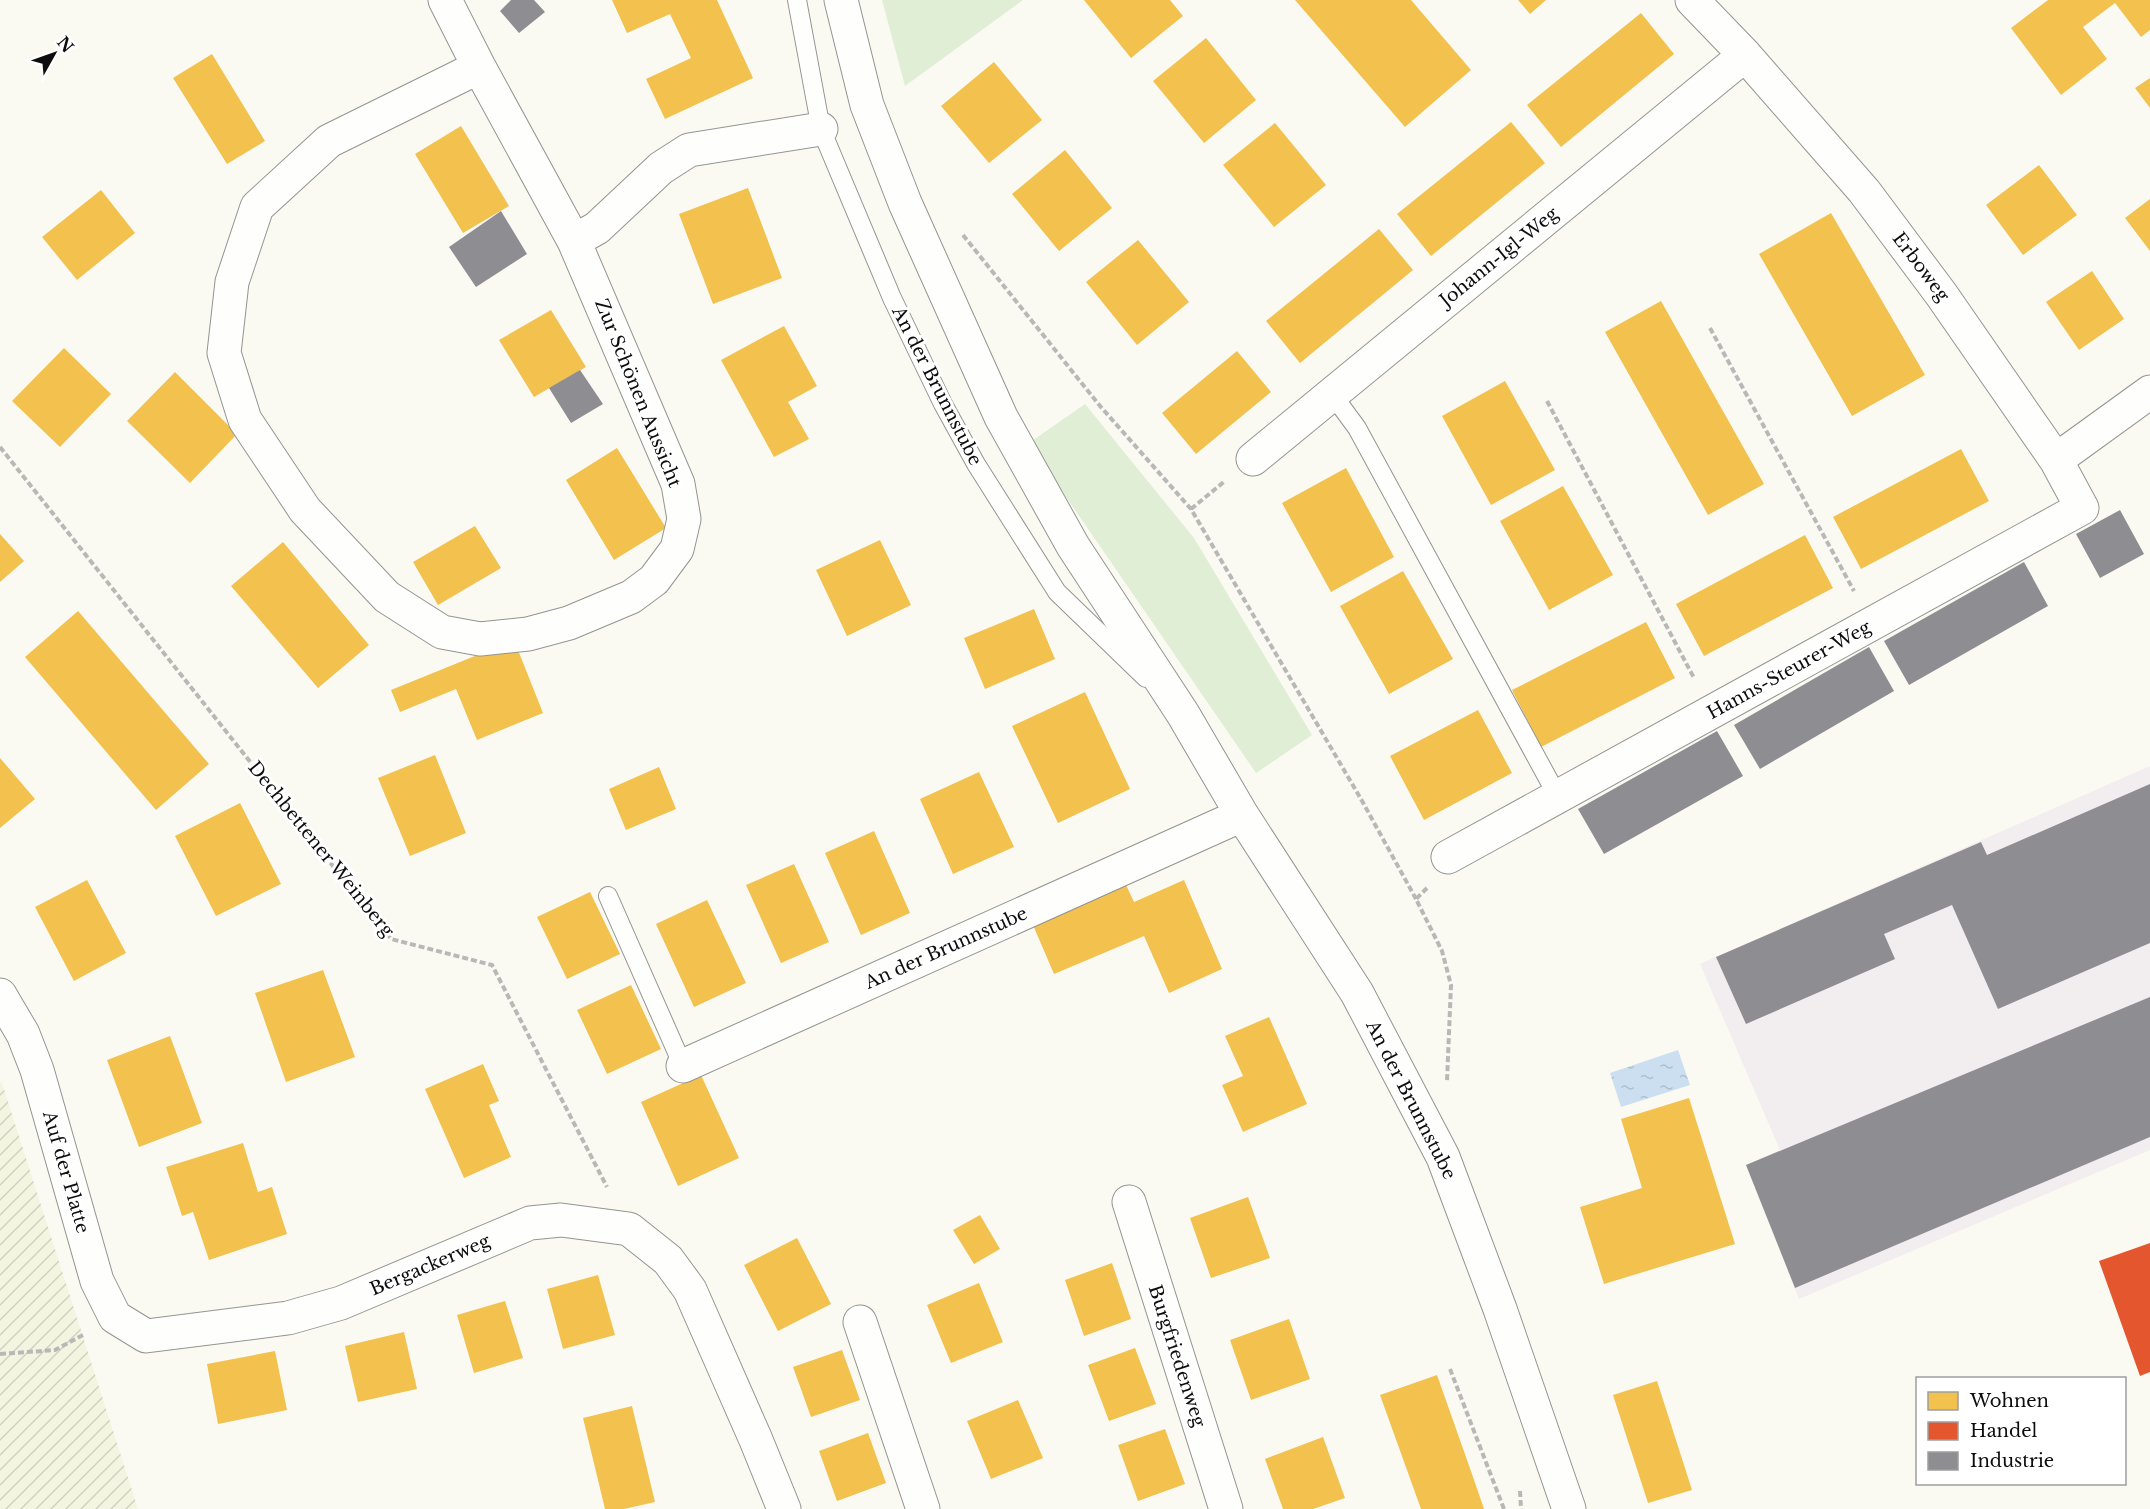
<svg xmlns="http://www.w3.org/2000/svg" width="2150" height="1509" font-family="'Libre Baskerville',serif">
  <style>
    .industrial { fill: #f2edef }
    .farmland { fill: url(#farmland-furrows) }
    .park { fill: #e0eed5 }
    .water { fill: url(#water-ripples) }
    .homes { fill: #f2c14e }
    .shops { fill: #e4572e }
    .industry { fill: #8d8d92 }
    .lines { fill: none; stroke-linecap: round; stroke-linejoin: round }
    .lane-casing { stroke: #949491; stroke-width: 20 }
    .street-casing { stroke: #949491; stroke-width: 35 }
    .path { stroke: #b8b8b7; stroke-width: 4; stroke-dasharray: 6 3; stroke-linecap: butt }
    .lane { stroke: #fefefd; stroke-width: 18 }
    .street { stroke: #fefefd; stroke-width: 33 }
    .labels { text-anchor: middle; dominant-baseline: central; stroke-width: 6; stroke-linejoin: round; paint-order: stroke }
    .street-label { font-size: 18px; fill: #0d0d0d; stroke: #fff }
  </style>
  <defs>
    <pattern id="farmland-furrows" width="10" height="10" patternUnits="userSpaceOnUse" patternTransform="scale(1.5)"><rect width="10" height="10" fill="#f4f5e1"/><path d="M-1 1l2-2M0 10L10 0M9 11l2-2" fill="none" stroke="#d0d1c0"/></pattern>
    <pattern id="water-ripples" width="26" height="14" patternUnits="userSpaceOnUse" patternTransform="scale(1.5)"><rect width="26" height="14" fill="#ccdff0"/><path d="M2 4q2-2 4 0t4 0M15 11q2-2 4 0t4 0" fill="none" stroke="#aebecd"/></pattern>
  </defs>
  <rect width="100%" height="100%" fill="#fafaf3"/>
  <path class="industrial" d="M2150 766V1150L1799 1299 1746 1165 1780 1150 1700 964Z"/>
  <path class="farmland" d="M0 1083H2L138 1509H0Z"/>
  <path class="park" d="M882 0H1023L905 86Z
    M1085 404 1194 538 1312 735 1256 773 1029 443Z"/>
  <path class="water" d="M1678 1050 1690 1085 1621 1107 1610 1073Z"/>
  <path class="homes" d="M612 0H717L753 78 665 119 646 79 691 58 670 14 627 33Z
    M1084 0H1170L1183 16 1131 58Z
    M1295 0H1411L1471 70 1405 127Z
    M1518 0H1546L1530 14Z
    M2048 0H2150V30L2141 37 2115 3 2083 27 2107 59 2061 95 2011 28Z
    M1641 13 1674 54 1561 147 1527 105Z
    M1206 38 1256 100 1204 143 1153 81Z
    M212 54 265 141 227 164 173 78Z
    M994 62 1042 120 989 163 941 106Z
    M2150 78V108L2135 88Z
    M1511 122 1545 163 1431 256 1397 214Z
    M1275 123 1326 185 1274 227 1223 165Z
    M461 126 509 206 463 233 415 154Z
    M1065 150 1112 208 1059 251 1012 194Z
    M2039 165 2077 215 2023 255 1986 205Z
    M748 188 782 278 713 304 679 214Z
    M101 190 135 233 77 280 42 237Z
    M2150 199V251L2125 218Z
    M1831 213 1925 375 1852 416 1759 254Z
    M1379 229 1413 270 1300 363 1266 321Z
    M1138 240 1189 302 1137 345 1086 282Z
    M2092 271 2124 319 2079 350 2046 302Z
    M1661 301 1764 484 1708 515 1605 332Z
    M551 310 586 367 534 397 499 340Z
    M784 326 817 386 788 402 809 439 774 457 721 360Z
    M64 348 111 394 60 447 12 401Z
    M1237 351 1271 392 1196 454 1162 413Z
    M175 372 237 434 190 483 127 421Z
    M1505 381 1555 470 1491 505 1442 416Z
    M617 448 666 528 614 560 566 480Z
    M1961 449 1989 501 1861 569 1833 517Z
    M1346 468 1394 557 1331 592 1282 503Z
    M1563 486 1613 575 1549 610 1500 521Z
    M475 526 501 568 438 605 413 562Z
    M0 534 24 561 0 582Z
    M1805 535 1833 588 1704 656 1676 604Z
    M880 540 911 605 847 636 816 570Z
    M283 542 369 645 318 688 231 586Z
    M1403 571 1453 659 1389 694 1340 606Z
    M1034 609 1055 659 985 689 964 638Z
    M78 611 209 764 156 810 25 657Z
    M1646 622 1675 678 1541 747 1512 690Z
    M514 640 543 713 477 740 456 689 400 712 391 690Z
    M1085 692 1130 789 1058 823 1012 726Z
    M1478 710 1512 773 1424 820 1390 756Z
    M435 755 466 833 410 856 378 778Z
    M0 758 35 799 0 828Z
    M659 767 676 809 626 830 609 789Z
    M979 772 1014 847 953 874 920 799Z
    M240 803 281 884 216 916 175 836Z
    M874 831 910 913 861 935 825 853Z
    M794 864 829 942 781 963 746 885Z
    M87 880 126 953 74 981 35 907Z
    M1184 880 1222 969 1169 993 1144 936 1054 974 1033 925 1126 885 1134 902Z
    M590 892 620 954 567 979 537 917Z
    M707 900 746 983 694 1007 656 924Z
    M323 970 355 1057 286 1082 255 993Z
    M631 985 661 1049 607 1074 577 1010Z
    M1269 1017 1307 1104 1243 1132 1222 1085 1243 1076 1225 1036Z
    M170 1036 202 1123 139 1147 107 1060Z
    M483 1064 499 1101 489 1105 511 1157 464 1178 425 1089Z
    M701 1075 739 1158 678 1186 641 1102Z
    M1689 1098 1735 1244 1604 1284 1580 1207 1642 1188 1621 1119Z
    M243 1143 258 1192 272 1187 287 1234 209 1260 193 1212 182 1216 166 1167Z
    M1248 1197 1270 1258 1211 1278 1190 1218Z
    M980 1215 1000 1249 974 1264 953 1230Z
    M797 1238 831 1304 778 1331 744 1265Z
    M1112 1263 1131 1319 1084 1336 1065 1280Z
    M598 1275 615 1335 563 1349 547 1289Z
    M979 1283 1003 1342 951 1363 927 1305Z
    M505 1301 523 1358 474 1373 457 1315Z
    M1289 1319 1310 1379 1251 1400 1230 1340Z
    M404 1332 417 1389 358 1402 345 1346Z
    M1135 1348 1156 1404 1109 1421 1088 1365Z
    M842 1350 860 1400 811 1417 793 1367Z
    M275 1351 287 1410 218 1424 207 1364Z
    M1437 1375 1473 1477 1484 1509H1421L1380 1395Z
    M1657 1381 1692 1490 1648 1503 1613 1395Z
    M1018 1400 1043 1458 991 1479 967 1421Z
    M632 1406 655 1502 624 1509H605L583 1418Z
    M1165 1429 1185 1484 1138 1501 1118 1445Z
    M868 1433 886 1483 837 1501 819 1451Z
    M1323 1437 1345 1498 1313 1509H1283L1265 1459Z"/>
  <path class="shops" d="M2150 1243V1372L2140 1376 2099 1261Z"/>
  <path class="industry" d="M511 0H534L545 12 519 33 500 11Z
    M501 211 527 254 476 287 449 247Z
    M580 370 603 404 571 423 549 388Z
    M2120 510 2144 554 2100 578 2076 534Z
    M2024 562 2048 606 1909 685 1884 641Z
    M1869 647 1894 691 1760 769 1734 725Z
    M1717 731 1743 776 1604 854 1578 809Z
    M2150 784V943L1998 1009 1952 905 1884 934 1895 959 1746 1024 1716 957 1981 842 1987 855Z
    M2150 997V1137L1795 1288 1746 1165Z"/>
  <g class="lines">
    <g class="lane-casing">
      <path id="lane" d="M797 0 821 129 892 298 943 404 976 464 1057 592 1146 678
        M1332 394 1357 428 1558 797
        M608 896 683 1066"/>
    </g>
    <g class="street-casing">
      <path id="street" d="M445 0 479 67
        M841 0 867 105 905 203 1001 417 1073 546 1183 714 1242 815 1357 993 1443 1157 1500 1309 1569 1509
        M1692 0 1745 55 1864 191 1941 294 2056 460 2150 392
        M574 241 479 67 329 141 257 207 232 282 224 353 245 420 305 510 387 597 442 632 480 639 528 634 569 623 631 597 654 580 677 549 684 519 678 484 574 241 597 228 661 168 689 150 821 129
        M1253 459 1745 55
        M1448 857 2082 508 2056 460
        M0 995 23 1034 37 1070 97 1281 115 1317 146 1336 288 1318 341 1303 530 1223 561 1220 629 1229 668 1260 690 1290 756 1440 784 1509
        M683 1066 1242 815
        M1129 1202 1226 1509
        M860 1322 923 1509"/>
    </g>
    <path class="path" d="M963 235 1100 406 1191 509 1361 799 1416 899
      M1710 328 1854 591
      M1547 401 1694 678
      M0 447 391 939 492 965 607 1187
      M1191 509 1225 481
      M1427 888 1416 899 1442 951 1451 985 1447 1081
      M0 1354 55 1350 83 1335
      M1450 1369 1504 1509
      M1520 1491 1521 1509"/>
    <use href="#lane" class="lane"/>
    <use href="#street" class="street"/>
  </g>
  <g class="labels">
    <g class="street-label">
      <text transform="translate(1499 257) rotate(-39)">Johann-Igl-Weg</text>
      <text transform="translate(1921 267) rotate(53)">Erboweg</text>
      <text transform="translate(937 386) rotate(63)">An der Brunnstube</text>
      <text transform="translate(638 393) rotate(68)">Zur Schönen Aussicht</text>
      <text transform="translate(1789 670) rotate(-29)">Hanns-Steurer-Weg</text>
      <text transform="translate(321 849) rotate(51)">Dechbettener Weinberg</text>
      <text transform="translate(946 948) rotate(-24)">An der Brunnstube</text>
      <text transform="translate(1411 1100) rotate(63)">An der Brunnstube</text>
      <text transform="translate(66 1172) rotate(74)">Auf der Platte</text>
      <text transform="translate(430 1265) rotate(-23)">Bergackerweg</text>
      <text transform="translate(1177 1356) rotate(72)">Burgfriedenweg</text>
    </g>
  </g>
  <rect x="1916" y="1377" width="210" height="108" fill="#ffffff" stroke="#9e9e9e" stroke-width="1.5"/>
  <rect x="1928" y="1392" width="30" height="18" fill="#f2c14e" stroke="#9e9e9e" stroke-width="1.5"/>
  <text x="1970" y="1407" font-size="18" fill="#0d0d0d">Wohnen</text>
  <rect x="1928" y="1422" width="30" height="18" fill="#e4572e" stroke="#9e9e9e" stroke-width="1.5"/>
  <text x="1970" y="1437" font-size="18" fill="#0d0d0d">Handel</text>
  <rect x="1928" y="1452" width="30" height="18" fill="#8d8d92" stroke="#9e9e9e" stroke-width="1.5"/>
  <text x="1970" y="1467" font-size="18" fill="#0d0d0d">Industrie</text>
  <g transform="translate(54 54) rotate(50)" stroke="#ffffff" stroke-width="4.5" paint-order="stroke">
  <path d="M0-4.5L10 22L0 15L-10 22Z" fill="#0d0d0d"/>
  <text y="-9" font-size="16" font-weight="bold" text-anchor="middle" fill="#0d0d0d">N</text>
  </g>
</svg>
